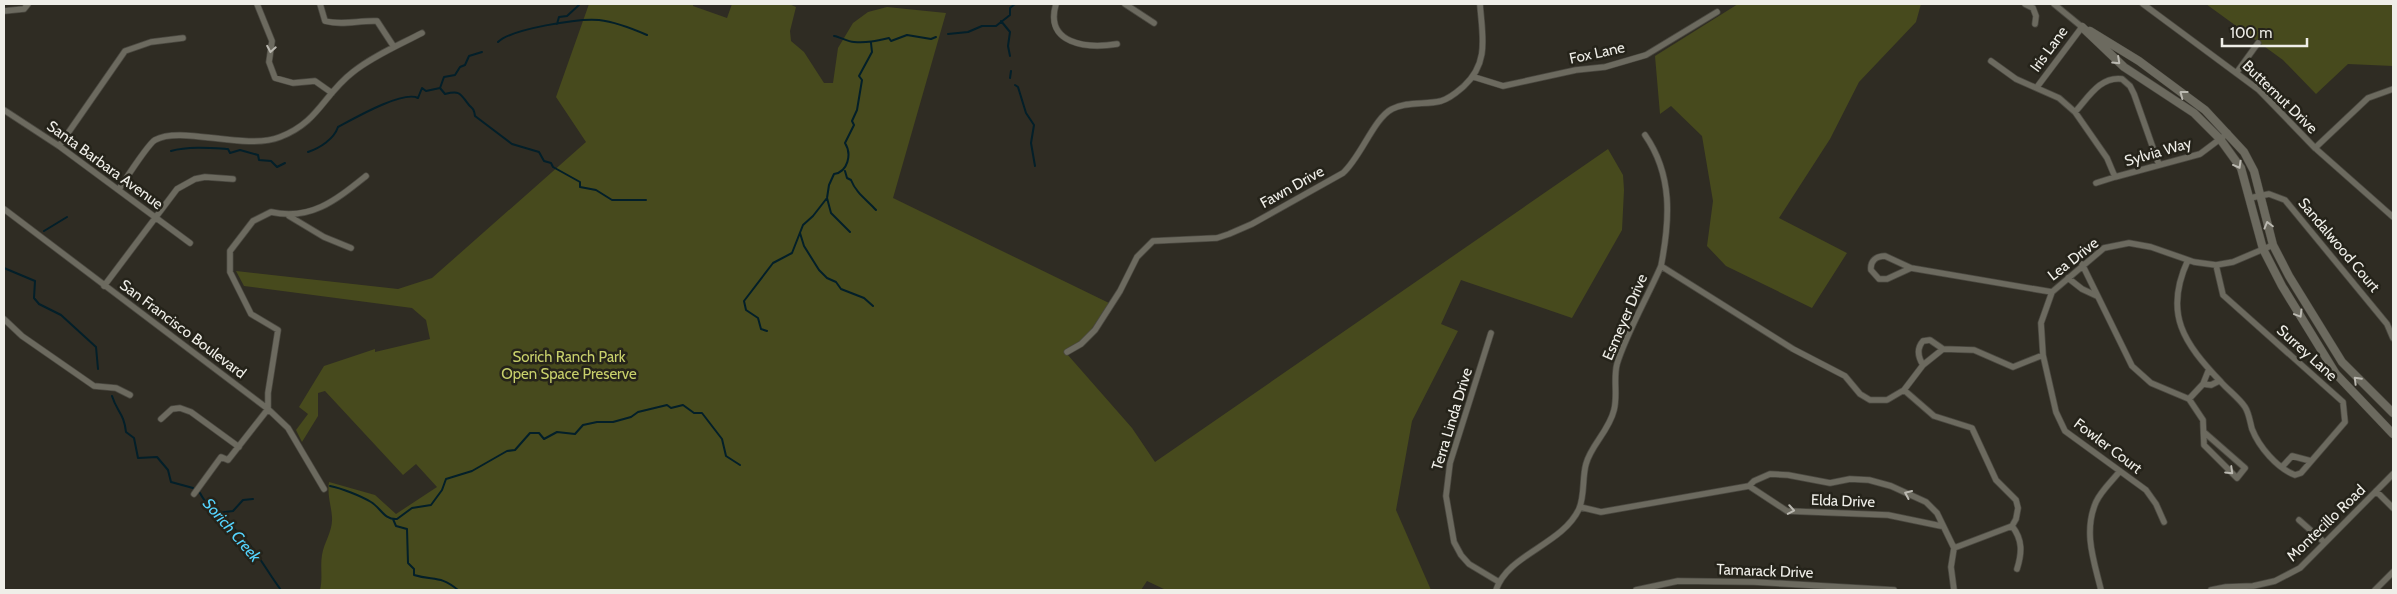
<svg xmlns="http://www.w3.org/2000/svg" width="2397" height="594" font-family="Cabin,sans-serif">
  <style>
    .green { fill: #474a1d }
    .lines { fill: none; stroke-linecap: round; stroke-linejoin: round }
    .stream { stroke: #031f29; stroke-width: 2 }
    .street-casing { stroke: #4b4941; stroke-width: 7 }
    .secondary-casing { stroke: #4b4941; stroke-width: 9 }
    .street { stroke: #6c6a5f; stroke-width: 5.5 }
    .secondary { stroke: #6c6a5f; stroke-width: 8 }
    .oneway { stroke: #bbb9b1 }
    .labels { text-anchor: middle; dominant-baseline: central; stroke-width: 5; stroke-linejoin: round; paint-order: stroke }
    .street-label { font-size: 15px; fill: #efeee8; stroke: #25231a }
    .park-label { font-size: 15px; fill: #c8d06b; stroke: #25231a }
    .water-label { font-size: 16px; font-style: italic; fill: #55d4fe; stroke: #25231a }
  </style>
  <rect width="100%" height="100%" fill="#2f2c23"/>
  <path class="green" d="M589 4H693V6L727 18 732 4H789L796 7 790 31 791 41 804 52 824 83H833L838 48 853 23 868 12 887 7 946 13 893 198 1109 303 1081 345 1067 354 1132 428 1155 462 1608 149 1623 175 1624 190 1622 230 1572 318 1461 280 1441 324 1458 331 1412 421 1396 510 1431 590H1166L1147 581 1141 590H320C323 578 320 567 322 555 324 542 333 531 332 517 331 504 327 495 329 482L375 495 396 514 437 487 416 464 403 475 325 391 318 393V416L302 442 296 430 308 414 299 407 324 366 375 349V352L430 339 426 320 412 308 244 286 236 271 398 289 432 278 586 142 556 97Z
    M1738 4H1921L1916 22 1859 82 1830 139 1779 218 1847 253 1812 308 1726 266 1707 246 1713 201 1702 136 1671 106 1660 114 1655 56Z
    M2206 4H2393V66L2348 64 2316 94 2283 60Z"/>
  <g class="lines">
    <path class="stream" d="M1001 21 1010 32 1008 46 1010 56
      M557 24 559 17 567 16 579 5
      M948 34 968 32 982 26H996L1010 15V8L1015 4
      M834 36C841 37 847 42 854 42 867 43 876 41 889 38L891 41 907 35 931 39 936 37
      M498 42C511 29 579 18 599 20 616 22 631 28 647 35
      M1010 78 1011 71
      M1015 85 1018 87 1026 113 1034 125 1031 143 1035 166
      M440 88 444 77 455 75 460 67 465 65 469 56 482 52
      M171 151C188 146 212 148 228 149L230 153 240 150 258 155 259 160 271 161 277 167 285 163
      M308 152C320 148 334 139 338 127 353 119 403 90 418 98L422 88 426 91 440 88 445 94C461 90 460 94 469 105 473 109 474 109 475 116L512 144 539 152 544 161 551 163 553 167 580 182V187L596 190 612 200H646
      M845 171 847 178 851 180C856 193 867 200 876 210
      M827 198 831 213 850 232
      M44 231 67 217
      M800 233 804 246 819 270 827 278 836 282 841 289 864 298 873 306
      M4 268 35 281 34 298 39 304 61 315 96 347 98 369
      M767 331 761 329 758 318 746 310 744 301 773 263 792 253 803 225 813 216 827 198 829 185 834 174C848 172 852 154 845 143L854 125 852 121 857 110 862 80 859 76 872 52 871 43
      M112 396C117 412 124 413 126 432L134 438 138 458 157 457 168 470 171 482 193 488
      M330 486C341 488 361 496 371 502 381 508 384 520 397 519L412 508 431 505 442 490 446 479 472 471 507 451 515 450 530 433H539L544 439 557 432 575 434 583 425 597 422H613L631 417 638 412 667 405 671 408 683 405 694 413H702L722 439 726 456 740 465
      M200 493C208 509 228 523 240 534 255 548 268 573 281 590
      M218 513 233 511 243 500 253 499
      M393 519 396 526 407 529 408 563 414 569V575C434 581 440 575 458 590"/>
    <g class="street-casing">
      <path id="street" d="M257 4 272 41 269 62 275 78 293 83 315 81 332 93
        M320 4 325 21C343 26 359 20 377 21L394 47
        M1056 4C1044 44 1087 49 1117 44
        M1125 4 1154 23
        M2025 4 2033 8 2036 16 2035 24
        M2143 4 2259 90 2315 148 2393 217
        M4 11 24 9 28 4
        M1991 61 2016 79 2059 98 2075 112 2107 158 2115 177 2200 154 2228 133
        M2237 72 2258 43
        M1474 77 1503 86 1576 70 1605 67 1646 55 1717 12
        M2037 87 2082 27 2054 4
        M4 110 59 146 190 243
        M2075 112C2088 98 2100 76 2122 79L2130 86 2134 94 2159 165
        M59 146 125 51 151 42 183 38
        M2315 148 2368 98 2393 89
        M2096 183 2115 177
        M119 189C125 180 148 144 155 140 181 125 244 151 280 137 319 122 323 95 353 72 373 56 399 45 422 33
        M2250 198 2269 194 2285 200 2387 324 2393 338
        M4 209 268 409 288 428 324 489
        M289 216 324 237 351 248
        M1885 256 1911 268 1887 279H1879L1871 270C1870 261 1876 256 1885 256Z
        M2188 260C2163 314 2184 343 2221 382 2228 390 2239 398 2245 407 2249 413 2250 422 2252 429 2259 447 2277 468 2295 475L2301 473 2345 422 2343 402 2223 295 2216 265
        M2082 264 2132 366 2151 383 2189 399 2203 420 2204 445 2237 478 2245 468 2205 433
        M1661 266 1793 349 1845 376 1860 394 1870 400H1887L1904 390 1923 365 1943 349 1974 350 2013 367 2043 355 2041 323 2052 292 2104 248 2129 243 2151 247 2194 262 2216 265 2233 262 2273 245
        M1911 268 2052 292
        M2068 278 2082 289 2097 296
        M104 286 177 189 195 179 205 177 233 179
        M4 319 22 336 94 386 116 388 130 395
        M1491 333 1450 463 1446 496 1454 542 1461 555 1469 564 1499 582
        M1067 352 1081 344 1095 330 1120 291 1137 257 1153 241 1217 238 1229 234 1252 224 1343 173C1361 157 1374 118 1392 109 1407 101 1426 105 1441 101 1451 98 1457 92 1464 86 1490 62 1482 35 1480 4
        M2043 355 2056 412 2065 431 2146 490 2156 504 2164 522
        M1923 365C1918 357 1916 349 1923 341L1930 340 1943 349
        M2203 384 2211 385 2219 381
        M1904 390 1934 416 1972 428 1996 480 2016 500 2018 508 2016 519 2012 526 1954 548
        M2189 399 2203 384 2209 369
        M161 419 172 409 180 408 191 412 239 447
        M2282 467 2292 456 2311 461
        M1749 486 1787 511 1888 515 1941 526
        M2376 491 2393 508
        M194 494 221 457 228 460 268 409V393L278 330 251 314 230 272V251L253 221 271 212C311 221 336 200 366 176
        M1580 507 1601 512 1749 486 1754 481 1770 474 1788 475 1830 483 1850 479 1869 480 1891 486 1926 502 1937 513 1954 548 1951 567 1954 590
        M2299 520 2324 542
        M2012 526C2023 540 2022 553 2017 569
        M1496 590C1508 554 1562 545 1579 509 1585 495 1582 478 1586 464 1591 445 1609 431 1614 410 1618 395 1613 379 1617 364 1626 334 1648 296 1661 266 1670 220 1673 175 1645 135
        M1636 590 1678 581 1754 582 1894 590
        M2101 590C2094 561 2083 532 2096 502 2101 491 2112 481 2120 471
        M2211 590 2226 587 2253 586 2275 581 2300 568 2393 474
        M2375 590 2393 572"/>
    </g>
    <g class="secondary-casing">
      <path id="secondary" d="M2082 27 2124 67 2194 113 2220 139 2241 168 2263 249 2282 286 2336 374 2393 434
        M2090 31 2139 61 2205 110 2244 152 2254 171 2273 245 2289 276 2342 362 2393 413"/>
    </g>
    <use href="#street" class="street"/>
    <use href="#secondary" class="secondary"/>
  </g>
  <defs><path id="oneway-chevron" d="M-2-3.5L2.5 0L-2 3.5" fill="none" stroke-width="1.6" stroke-linecap="round" stroke-linejoin="round" transform="scale(1.25)"/></defs>
  <g class="oneway">
    <use href="#oneway-chevron" transform="translate(271 49) rotate(100)"/>
    <use href="#oneway-chevron" transform="translate(2117 61) rotate(43)"/>
    <use href="#oneway-chevron" transform="translate(2183 94) rotate(-143)"/>
    <use href="#oneway-chevron" transform="translate(2238 165) rotate(61)"/>
    <use href="#oneway-chevron" transform="translate(2268 225) rotate(-105)"/>
    <use href="#oneway-chevron" transform="translate(2299 314) rotate(59)"/>
    <use href="#oneway-chevron" transform="translate(2357 380) rotate(-135)"/>
    <use href="#oneway-chevron" transform="translate(2230 471) rotate(44)"/>
    <use href="#oneway-chevron" transform="translate(1908 494) rotate(-156)"/>
    <use href="#oneway-chevron" transform="translate(1791 510) rotate(10)"/>
  </g>
  <g class="labels">
    <g class="street-label">
      <text transform="translate(2049 49) rotate(-54)">Iris Lane</text>
      <text transform="translate(1597 53) rotate(-12)">Fox Lane</text>
      <text transform="translate(2280 97) rotate(44)">Butternut Drive</text>
      <text transform="translate(2158 152) rotate(-16)">Sylvia Way</text>
      <text transform="translate(105 165) rotate(36)">Santa Barbara Avenue</text>
      <text transform="translate(1292 187) rotate(-29)">Fawn Drive</text>
      <text transform="translate(2339 245) rotate(50)">Sandalwood Court</text>
      <text transform="translate(2073 259) rotate(-38)">Lea Drive</text>
      <text transform="translate(1625 317) rotate(-67)">Esmeyer Drive</text>
      <text transform="translate(183 329) rotate(37)">San Francisco Boulevard</text>
      <text transform="translate(2307 353) rotate(42)">Surrey Lane</text>
      <text transform="translate(1452 419) rotate(-73)">Terra Linda Drive</text>
      <text transform="translate(2108 446) rotate(37)">Fowler Court</text>
      <text transform="translate(1843 501) rotate(2)">Elda Drive</text>
      <text transform="translate(2326 523) rotate(-44)">Montecillo Road</text>
      <text transform="translate(1765 571) rotate(2)">Tamarack Drive</text>
    </g>
    <g class="park-label">
      <text x="569" y="357">Sorich Ranch Park<tspan x="569" dy="17">Open Space Preserve</tspan></text>
    </g>
    <g class="water-label">
      <text transform="translate(232 530) rotate(49)">Sorich Creek</text>
    </g>
  </g>
  <rect width="2397" height="594" fill="none" stroke="#efeee8" stroke-width="10"/>
  <path d="M2222 38v8h85v-8" fill="none" stroke="#efeee8" stroke-width="2.5"/>
  <text x="2230" y="38" font-size="15" fill="#efeee8" stroke="#25231a" stroke-width="4" paint-order="stroke">100 m</text>
</svg>
